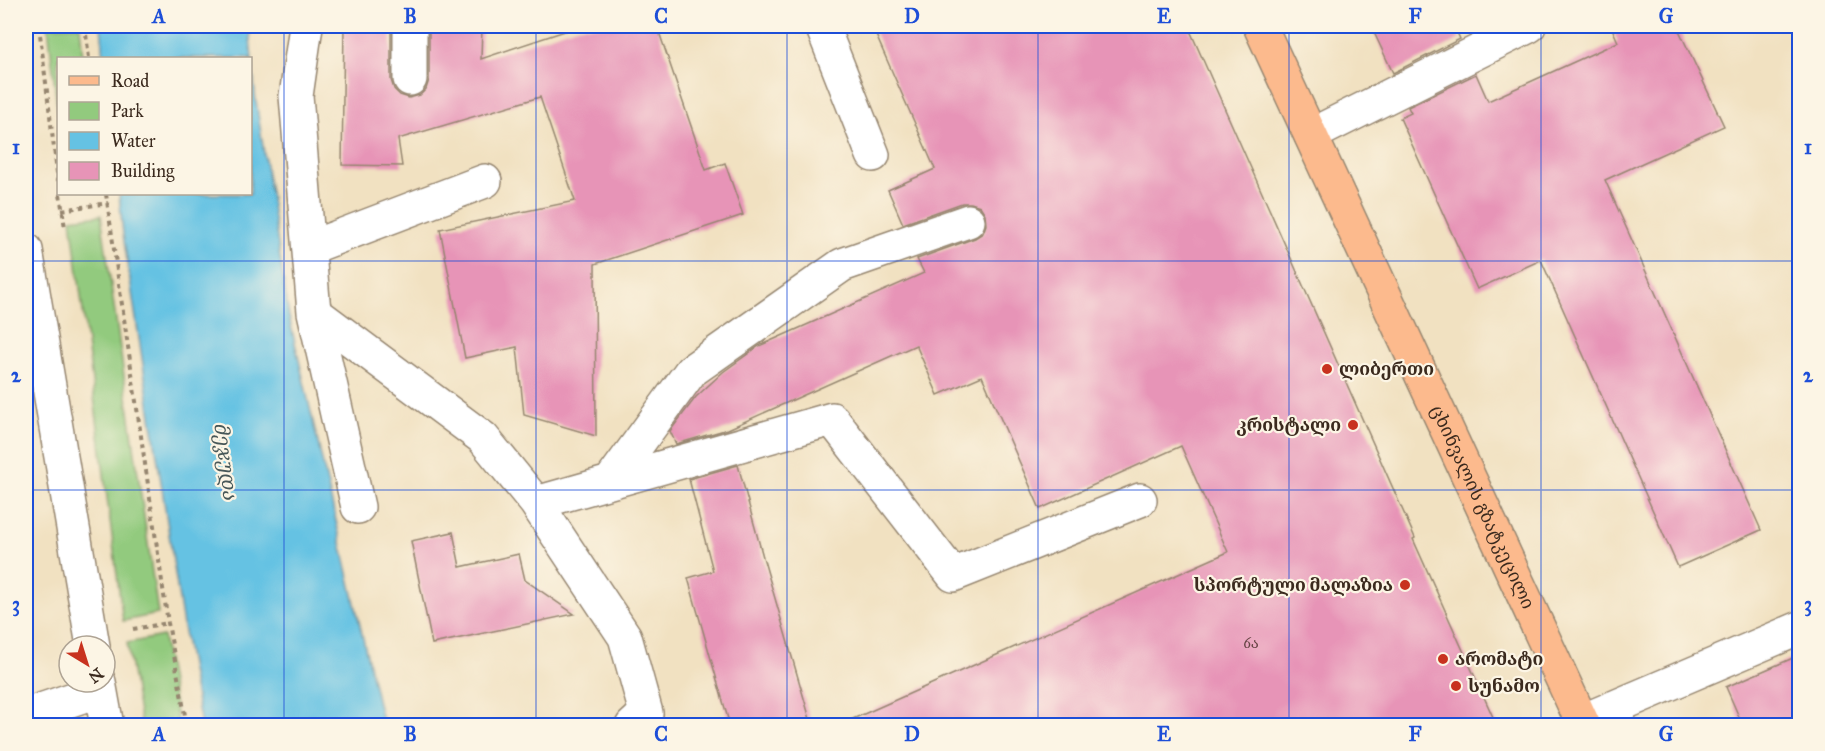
<svg xmlns="http://www.w3.org/2000/svg" width="1825" height="751" font-family="'IM FELL Great Primer','Noto Serif Georgian',serif">
  <style>
    .green { fill: #92ca7e; stroke: #667a4e; stroke-width: 1.5 }
    .water { fill: #65c2e3; stroke: #507680; stroke-width: 1.5 }
    .building { fill: #e794b7 }
    .lines { fill: none; stroke-linecap: round; stroke-linejoin: round }
    .minor-casing { stroke: #968670; stroke-width: 36 }
    .major-casing { stroke: #968670; stroke-width: 36 }
    .path { stroke: #968670; stroke-width: 4; stroke-dasharray: 4.5 4.5; stroke-linecap: butt }
    .minor { stroke: #fff; stroke-width: 33 }
    .major { stroke: #fcba8d; stroke-width: 33 }
    .grid { fill: none; stroke: #1d4ed8; stroke-width: 1.5; stroke-opacity: 0.55 }
    .poi-dot { fill: #c8321e; stroke: #fcf5e5; stroke-width: 2 }
    .labels { text-anchor: middle; dominant-baseline: central; stroke-width: 4.5; stroke-linejoin: round; paint-order: stroke }
    .number-label { font-size: 15px; fill: #644 }
    .poi-label { font-size: 18px; font-weight: bold; fill: #3b2a1e; stroke: #fcf5e5; text-anchor: start }
    .street-label { font-size: 18px; fill: #3b2a1e; stroke: #fcf5e5 }
    .water-label { font-size: 20px; font-style: italic; fill: #485859; stroke: #fcf5e5 }
    .neatline { fill: none; stroke: #1d4ed8; stroke-width: 2 }
    .grid-label { font-size: 20px; text-anchor: middle; font-weight: bold; fill: #1d4ed8 }
  </style>
  <rect width="100%" height="100%" fill="#fcf5e5"/>
  <filter id="ink" filterUnits="userSpaceOnUse"><feTurbulence type="fractalNoise" baseFrequency=".0167" numOctaves="2"/><feDisplacementMap in="SourceGraphic" scale="12" xChannelSelector="R" yChannelSelector="G"/><feConvolveMatrix kernelMatrix="1 2 1 2 8 2 1 2 1" color-interpolation-filters="sRGB"/></filter>
  <filter id="wash" filterUnits="userSpaceOnUse"><feTurbulence type="fractalNoise" baseFrequency=".008" numOctaves="4" result="noise"/><feDisplacementMap in="SourceGraphic" scale="24" xChannelSelector="R" yChannelSelector="G"/><feGaussianBlur stdDeviation="1.35" result="paint"/><feColorMatrix in="noise" values="0 0 0 0 0 0 0 0 0 0 0 0 0 0 0 0 0 1.4 0 .05"/><feComposite in="paint" operator="in"/></filter>
  <g filter="url(#wash)">
    <rect width="100%" height="100%" fill="#f1e1c1"/>
    <path class="green" d="M48 26H80L83 58H58V115Z
      M101 215 158 614 123 621 71 219Z
      M163 636 178 725H141L127 643Z"/>
    <path class="water" d="M101 26H249L255 94 289 317 383 725H201L184 632 123 234 119 194H250V58H104Z"/>
    <g id="blocks">
      <path class="building" d="M344 26H391V80L394 89 400 95 409 98 420 95 426 89 429 80V26H482L481 59 580 26H657L706 170 725 163 743 215 595 264 596 436 524 415 517 347 465 358 440 229 575 201 540 97 398 139 402 166 342 165Z
        M872 26H1188L1415 538 1413 539 1497 726H837L1228 552 1181 446 1040 509 982 376 938 395 916 345 728 429 676 444 670 431 696 397 723 372 759 346 924 273 917 259 975 238 983 233 986 225 985 214 980 206 971 203H962L903 224 888 190 935 169Z
        M1371 26H1454L1460 39 1393 73Z
        M1611 26H1677L1724 126 1605 180 1761 530 1678 567 1541 260 1477 289 1400 118 1411 113 1408 107 1476 74 1488 101 1618 42Z
        M738 465 763 557 812 726H730L688 578 713 571 689 479Z
        M453 532 460 567 519 554 525 580 574 614 432 644 411 541Z
        M1800 655V726H1743L1726 687Z"/>
    </g>
  </g>
  <g filter="url(#ink)">
    <use href="#blocks" fill-opacity="0" stroke="#968670" stroke-width="1.5"/>
    <g class="lines">
      <g class="minor-casing">
        <path id="minor" d="M306 26 296 96 314 312 358 507
          M410 26V79
          M822 26 873 155
          M1311 135 1529 26
          M309 248 485 181
          M26 250 93 646
          M314 312 483 438 536 503 625 637 646 713 632 726
          M610 482 691 371 842 265 968 221
          M536 503 832 419 953 575 1140 500
          M99 682 107 726
          M26 715 100 690
          M1582 721 1800 628"/>
      </g>
      <g class="major-casing">
        <g id="major">
          <path id="s1" d="M1260 26 1584 726"/>
        </g>
      </g>
      <path class="path" d="M39 26 58 181
        M85 26 89 58
        M60 194 65 228
        M106 194 168 623 187 726
        M62 210 108 203
        M133 629 168 623"/>
      <use href="#minor" class="minor"/>
      <use href="#major" class="major"/>
    </g>
  </g>
  <path class="grid" d="M284 26V726M536 26V726M787 26V726M1038 26V726M1289 26V726M1541 26V726M26 261H1800M26 490H1800"/>
  <g class="poi-dot">
    <circle cx="1327" cy="369" r="6"/>
    <circle cx="1353" cy="425" r="6"/>
    <circle cx="1405" cy="585" r="6"/>
    <circle cx="1443" cy="659" r="6"/>
    <circle cx="1456" cy="686" r="6"/>
  </g>
  <g class="labels">
    <g class="number-label">
      <text x="1251" y="643">6ა</text>
    </g>
    <g class="poi-label">
      <text x="1339" y="369">ლიბერთი</text>
      <text x="1341" y="425" text-anchor="end">კრისტალი</text>
      <text x="1393" y="585" text-anchor="end">სპორტული მალაზია</text>
      <text x="1455" y="659">არომატი</text>
      <text x="1468" y="686">სუნამო</text>
    </g>
    <g class="street-label">
      <text stroke="none"><textPath href="#s1" startOffset="530">ცხინვალის გზატკეცილი</textPath></text>
    </g>
    <g class="water-label">
      <text transform="translate(226 461) rotate(83)">მეჯუდა</text>
    </g>
  </g>
  <rect width="1825" height="751" fill="none" stroke="#fcf5e5" stroke-width="66"/>
  <rect x="57" y="57" width="195" height="138" fill="#fcf5e5" stroke="#afa495" stroke-width="1.5"/>
  <rect x="69" y="76" width="30" height="9" fill="#fcba8d" stroke="#afa495" stroke-width="1.5"/>
  <text x="111" y="87" font-size="18" fill="#3b2a1e">Road</text>
  <rect x="69" y="102" width="30" height="18" fill="#92ca7e" stroke="#afa495" stroke-width="1.5"/>
  <text x="111" y="117" font-size="18" fill="#3b2a1e">Park</text>
  <rect x="69" y="132" width="30" height="18" fill="#65c2e3" stroke="#afa495" stroke-width="1.5"/>
  <text x="111" y="147" font-size="18" fill="#3b2a1e">Water</text>
  <rect x="69" y="162" width="30" height="18" fill="#e794b7" stroke="#afa495" stroke-width="1.5"/>
  <text x="111" y="177" font-size="18" fill="#3b2a1e">Building</text>
  <g transform="translate(87 664) rotate(142)"><circle r="28" fill="#fcf5e5" stroke="#afa495" stroke-width="1.5"/>
  <path d="M0-4.5L10 22L0 15L-10 22Z" fill="#c8321e"/>
  <text y="-9" font-size="16" font-weight="bold" text-anchor="middle" fill="#3b2a1e">N</text>
  </g>
  <rect x="33" y="33" width="1759" height="685" class="neatline"/>
  <g class="grid-label">
    <text x="159" y="23">A</text>
    <text x="410" y="23">B</text>
    <text x="661" y="23">C</text>
    <text x="912" y="23">D</text>
    <text x="1164" y="23">E</text>
    <text x="1415" y="23">F</text>
    <text x="1666" y="23">G</text>
    <text x="16" y="154">1</text>
    <text x="1808" y="154">1</text>
    <text x="16" y="382">2</text>
    <text x="1808" y="382">2</text>
    <text x="16" y="611">3</text>
    <text x="1808" y="611">3</text>
    <text x="159" y="741">A</text>
    <text x="410" y="741">B</text>
    <text x="661" y="741">C</text>
    <text x="912" y="741">D</text>
    <text x="1164" y="741">E</text>
    <text x="1415" y="741">F</text>
    <text x="1666" y="741">G</text>
  </g>
</svg>
